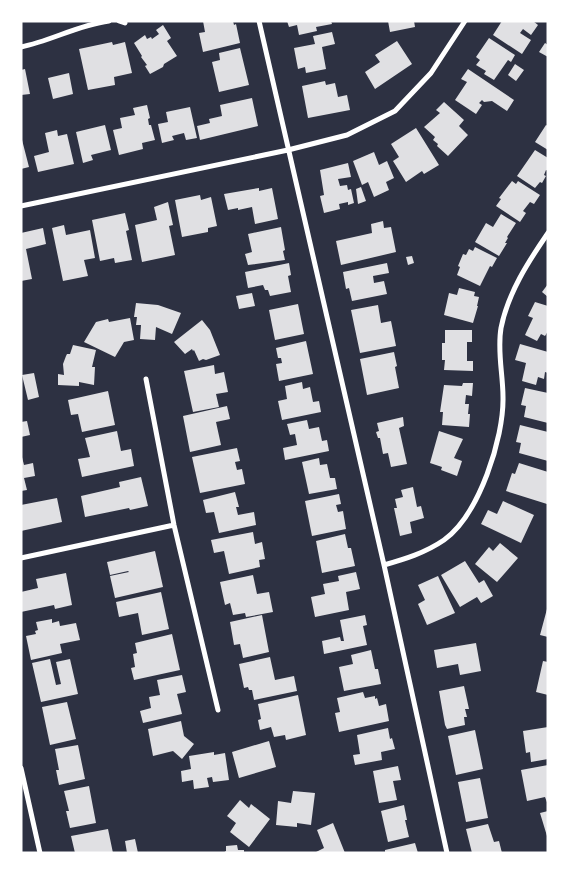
<svg xmlns="http://www.w3.org/2000/svg" width="569" height="874" font-family="Ubuntu,sans-serif">
  <style>
    .building { fill: #e0e0e3 }
    .lines { fill: none; stroke-linecap: round; stroke-linejoin: round }
    .minor { stroke: #fff; stroke-width: 5 }
  </style>
  <rect width="100%" height="100%" fill="#2d3142"/>
  <path class="building" d="M203 21H233L234 25 236 24 240 43 203 52 199 33 205 32Z
    M287 21H331L332 24 316 27 317 31 299 35 297 25 289 27Z
    M388 21H414L415 27 390 32Z
    M502 21H533L538 25 531 35 523 29 520 33 531 40 522 54 493 35Z
    M163 25 171 38 167 41 177 56 164 64 163 67 150 74 145 66 147 65 141 57 142 56 134 43 145 35 147 39 151 37 152 39 159 34 156 30Z
    M332 32 335 44 322 47 326 69 306 73 305 67 298 69 294 48 315 44 313 36Z
    M489 38 515 55 511 62 508 60 494 80 484 74 486 71 476 65 480 60 476 57Z
    M397 41 412 64 375 89 365 72 380 62 375 55Z
    M112 42 113 45 125 42 132 73 114 77 115 85 88 90 79 49Z
    M545 43 548 45V57L539 52Z
    M240 48 249 85 219 92 212 62 220 60 219 53Z
    M515 64 524 70 516 81 508 75Z
    M25 69 30 94 21 95V70Z
    M468 69 514 100 507 111 492 101 484 102 482 100 479 103 482 105 476 114 455 100 467 82 461 79Z
    M69 73 73 94 53 99 48 78Z
    M325 81 326 85 335 83 338 97 347 95 350 110 308 118 302 86Z
    M252 98 258 126 200 140 197 126 210 123 209 119 222 116 220 105Z
    M444 102 464 120 459 126 468 135 448 156 437 146 438 144 433 140 435 137 424 127 440 113 436 110Z
    M147 105 150 118 148 119 149 125H151L155 140 142 143 143 149 119 155 113 130 122 128 120 118 135 115 133 108Z
    M190 107 197 138 186 140 184 133 172 136 174 140 162 143 158 124 168 122 166 112Z
    M105 125 111 150 91 155 93 160 83 163 76 132Z
    M546 125 548 126V150L535 142Z
    M416 128 439 165 424 174 422 171 406 182 393 161 399 157 391 144Z
    M57 130 58 136 67 134 74 164 38 172 34 156 49 152 45 133Z
    M21 136 29 167 21 169Z
    M535 150 548 158V171L546 170 544 175 546 176 542 183 540 182 535 188 517 176Z
    M374 152 379 165 387 161 394 178 386 182 389 190 374 197 368 182 362 185 353 161Z
    M348 163 351 177 338 179 340 186 347 185 348 190 351 189 354 203 348 205V202L339 204 340 209 324 213 320 196 324 195 320 170Z
    M512 181 516 184 518 181 540 195 534 204 530 202 523 211 526 213 520 222 496 206 501 199 499 198Z
    M361 187 366 201 358 204 356 189Z
    M259 188V191L272 188 278 219 255 224 252 207 238 210V208L228 210 224 194Z
    M200 195 201 200 211 197 217 226 208 228V232L182 237 175 200Z
    M168 202 173 225 169 226 175 255 142 262 135 225 157 220 154 207Z
    M125 213 129 230 126 231 132 260 115 263 114 258 100 261 92 220Z
    M501 214 516 223 507 237 508 238 505 243H507L499 256 475 242 486 223 493 227Z
    M383 221 384 228 391 227 396 252 341 265 336 241 372 233 371 224Z
    M64 225 66 235 90 230 95 258 84 260 88 276 63 281 52 228Z
    M281 227 285 250 283 251 285 260 248 265 245 254 252 252 248 234Z
    M43 228 46 244 26 249 32 279 21 281V233Z
    M475 247 497 258 492 267 490 266 480 286 457 275 460 267 458 266 463 254 466 255 469 249 473 251Z
    M412 256 414 263 408 265 406 257Z
    M289 263 291 275 288 276 291 292 270 296 268 290H265L263 285 248 288 245 272Z
    M387 263 389 273 373 276 374 283 384 281 387 294 352 301 349 288 346 289 343 272Z
    M548 284V297L542 292Z
    M459 288 475 292 474 296 479 297 477 306H478L473 323 444 315 449 293 457 295Z
    M252 293 255 306 239 309 236 296Z
    M535 302 548 306V331L545 336 541 334 537 341 525 335 533 318 528 316Z
    M136 303 158 305 181 313 172 334 156 327 155 340 140 339 141 325H136L137 317H134Z
    M298 304 304 334 275 340 269 310Z
    M378 305 381 323 391 321 396 346 360 353 351 310Z
    M130 318 134 340 124 342 115 357 84 342 96 322 108 319 109 322Z
    M202 320 210 330 220 355 206 360 203 359 199 361 194 350 193 351 192 349 185 354 174 342Z
    M445 330H472V342H467V361H473V371L444 370 445 360H442V343H445Z
    M306 341 313 374 279 381 276 364 282 363 281 358H278L276 348Z
    M520 344 548 352V373L545 372 544 379 538 377 536 385 522 381 526 363 515 360Z
    M73 345 96 350 92 367H95L94 385 79 382V386L58 385V374L64 375 63 364 66 356 67 354H70Z
    M394 352 397 366 395 367 399 388 367 395 360 359Z
    M214 365 215 374 224 372 228 392 216 394 219 407 193 412 184 371Z
    M34 373 39 397 28 400 22 375Z
    M302 382 303 389 310 387 313 402 319 401 321 412 282 420 278 401 287 399 285 386Z
    M463 383H473L472 396 466 395 465 404H469L468 414H470L469 427 442 425 443 412H440L444 385 462 386Z
    M525 388 548 393V423L524 417 526 406 521 405Z
    M108 391 115 425 82 432 78 414 71 415 68 400Z
    M227 406 230 419 216 422 221 445 190 452 183 416Z
    M403 417 404 426 399 428 407 464 391 467 388 453 383 454 380 438H378L376 432 379 431 377 423Z
    M307 420 309 429 319 427 322 441 327 440 329 451 285 460 283 448 297 445 295 434 290 435 287 424Z
    M27 421 30 435 21 437V422Z
    M520 425 548 432V461L519 453 521 443 516 442Z
    M117 431 121 451 131 449 134 466 82 477 78 459 90 457 85 438Z
    M439 431 463 439 454 458 462 461 457 476 441 470 442 467 430 463Z
    M237 448 240 461 235 462 237 470 242 469 245 484 200 493 192 457Z
    M21 453 24 465 33 463 35 476 24 478 27 490 21 491Z
    M319 458 320 465 327 464 330 478H335L337 489 309 494 302 462Z
    M519 463 548 472 547 504 506 491 512 473 515 474Z
    M141 477 148 506 130 510 129 508 85 517 81 496 120 487 119 482Z
    M413 487 417 507 421 506 424 518 410 522 412 533 400 536 394 508H397L395 499 403 497 401 490Z
    M235 492 239 507H236L238 515 254 512 256 525 219 533 214 512 206 513 203 500Z
    M339 494 341 504 336 505 338 512 343 511 346 529 312 536 305 501Z
    M57 498 62 522 21 531V505Z
    M503 501 534 515 521 543 481 524 488 510 497 514Z
    M253 532 255 544 262 542 265 559 259 560 260 567 229 574 224 551 214 553 211 540Z
    M345 534 348 548H351L355 566 322 573 316 541Z
    M500 543 518 558 497 582 475 564 489 547 493 551Z
    M155 551 163 587 115 598 110 576 129 572 128 571 110 575 107 562Z
    M465 561 479 583 484 580 493 596 481 603 477 597 460 607 441 575Z
    M356 572 360 589 346 592 349 610 315 617 311 597 325 594 323 584 339 581 338 576Z
    M66 573 72 605 55 609 54 605 21 612V592L38 588 36 579Z
    M253 575 257 594 269 592 273 612 246 617 245 613 233 615 230 603 225 605 220 582Z
    M438 576 455 613 427 625 418 604 425 600 418 585Z
    M161 592 169 629 142 635 138 613 119 617 116 602Z
    M547 609H548V637L540 635Z
    M262 615 269 652 243 658 240 644 234 645 230 622Z
    M365 615 367 625 363 626 367 645 324 654 322 641 340 637 341 641H344L340 620Z
    M52 619V623L59 621 60 626 76 623 80 640 60 644 62 653 31 660 26 636 36 634 35 631 38 630 36 622Z
    M172 634 180 670 134 680 131 668 135 667 133 654 137 653 135 643Z
    M476 643 481 671 460 675 458 664 437 668 434 650Z
    M371 650 375 669H378L381 684 344 691 339 667 353 664 351 655Z
    M270 657 275 680 294 676 297 691 254 700 252 690H249L248 687 244 688 239 664Z
    M50 659 56 685 61 684 56 662 70 659 78 694 41 702 32 663Z
    M543 661 548 662V695L536 692Z
    M182 675 186 692 177 694 182 714 143 723 140 711 151 708 149 697 160 695 157 680Z
    M464 686 469 709H465L467 717H464L465 725 447 729 445 725 439 691Z
    M363 692 365 698 375 696V699L377 698 379 706 386 704 389 721 339 732 335 713 340 712 337 698Z
    M298 695 306 735 286 740 285 735 274 737 271 727 260 730 258 720 261 719 258 704Z
    M67 702 76 739 50 745 42 707Z
    M181 721 184 736 194 744 182 759 173 751 153 756 148 729Z
    M548 727V759L531 762 530 752 526 753 523 731Z
    M388 728 390 739 392 738 395 749 381 752 382 760 355 765 353 755 360 754 357 735Z
    M475 730 483 769 456 775 448 736Z
    M269 741 276 767 239 778 232 752Z
    M78 745 85 779 59 785 56 770H59L55 749Z
    M214 752V755L225 753 229 780 213 782 212 777 207 778 209 787 194 789 193 780 182 782 181 771 191 769 189 756Z
    M548 765V805L545 797 527 801 521 770Z
    M398 766 401 780 393 781 397 800 379 803 373 771Z
    M480 778 488 818 466 822 458 782Z
    M89 786 96 823 70 828 66 811H69L64 791Z
    M293 791 315 793 311 825 297 823V827L276 825 278 801 291 803Z
    M240 800 249 808 251 804 270 819 249 847 230 832 236 823 227 816Z
    M404 805 407 820H405L409 837 388 842 381 811Z
    M548 811V836H547L540 813Z
    M333 823 345 853H314L324 848 317 830Z
    M488 824 494 842 499 841 502 853H472L466 829Z
    M108 829 113 853H75L71 836Z
    M135 839 138 853H127L125 841Z
    M415 843 418 853H385V850Z
    M237 845 238 850H244V853H223L226 851V846Z"/>
  <g class="lines">
    <path class="minor" d="M119 21 125 23
      M259 21 384 565 447 853
      M21 47C51 41 78 25 109 21
      M21 206 288 150 347 135 395 111 431 73 465 21
      M146 379 174 525 218 710
      M21 558 174 525
      M384 565C405 559 425 553 444 540 479 515 504 438 503 397 503 374 497 351 501 328 508 293 528 262 548 233
      M21 768 40 853"/>
  </g>
  <rect width="569" height="874" fill="none" stroke="#ffffff" stroke-width="45"/>
</svg>
